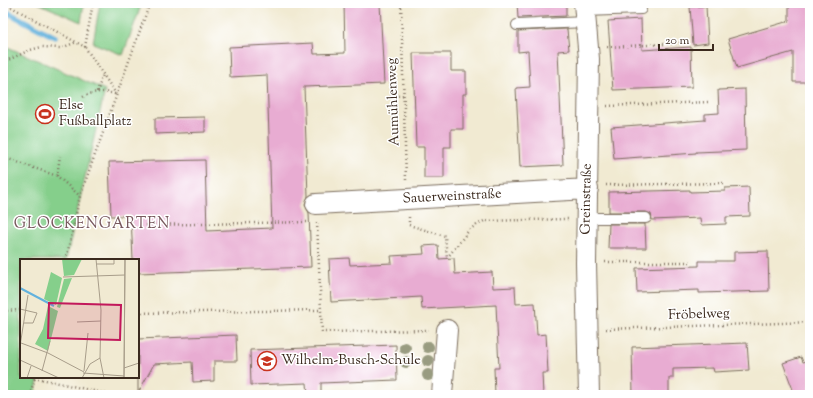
<svg xmlns="http://www.w3.org/2000/svg" width="813" height="398" font-family="'Sorts Mill Goudy',serif">
  <style>
    .green { fill: #85cf8b; stroke: #607c54 }
    .lines { fill: none; stroke-linecap: round; stroke-linejoin: round }
    .stream { stroke: #63b2dd; stroke-width: 5.5 }
    .building { fill: #e8acd2 }
    .service-casing { stroke: #7b6d5d; stroke-width: 12 }
    .minor-casing { stroke: #7b6d5d; stroke-width: 22 }
    .path { stroke: #7b6d5d; stroke-width: 2.5; stroke-dasharray: 1 3; stroke-linecap: butt }
    .service { stroke: #fff; stroke-width: 10 }
    .minor { stroke: #fff; stroke-width: 20 }
    .tree { fill: #999c81 }
    .labels { text-anchor: middle; dominant-baseline: central; stroke-width: 3; stroke-linejoin: round; paint-order: stroke }
    .street-label { font-size: 14px; fill: #3b2a1e; stroke: #fff }
    .poi-label { font-size: 14px; fill: #3b2a1e; stroke: #fff; text-anchor: start }
    .neighbourhood-label { font-size: 15px; letter-spacing: 1px; fill: #78585d; stroke: #fff }
    .inset-river { fill: none; stroke: #63b2dd; stroke-width: 2 }
    .inset-road { fill: none; stroke: #a89d8a; stroke-width: 1 }
    .view { fill: #c2185b; fill-opacity: 0.15; stroke: #c2185b; stroke-width: 2 }
    .inset-edge { fill: none; stroke: #3b2a1e; stroke-width: 2 }
  </style>
  <rect width="100%" height="100%" fill="#fff"/>
  <filter id="ink" filterUnits="userSpaceOnUse"><feTurbulence type="fractalNoise" baseFrequency=".025" numOctaves="2"/><feDisplacementMap in="SourceGraphic" scale="8" xChannelSelector="R" yChannelSelector="G"/><feConvolveMatrix kernelMatrix="1 2 1 2 8 2 1 2 1" color-interpolation-filters="sRGB"/></filter>
  <filter id="wash" filterUnits="userSpaceOnUse"><feTurbulence type="fractalNoise" baseFrequency=".012" numOctaves="4" result="noise"/><feDisplacementMap in="SourceGraphic" scale="16" xChannelSelector="R" yChannelSelector="G"/><feGaussianBlur stdDeviation="0.9" result="paint"/><feColorMatrix in="noise" values="0 0 0 0 0 0 0 0 0 0 0 0 0 0 0 0 0 1.4 0 .05"/><feComposite in="paint" operator="in"/></filter>
  <g filter="url(#wash)">
    <rect width="100%" height="100%" fill="#f1ead2"/>
    <path class="green" d="M38 3H84L81 22Z
      M100 3H142L123 55 93 43Z
      M3 45 105 90 66 260H21V377H39L35 395H3Z"/>
    <g class="lines">
      <path class="stream" d="M3 10 55 37"/>
    </g>
    <g id="blocks">
      <path class="building" d="M344 3H380L384 84 304 87 308 196 305 204 309 213 311 267 138 273V260H133L131 216H111L109 162 205 160 207 231 272 228 267 75 230 77 229 47 313 43 314 54 345 53Z
        M517 3H566V16L518 18Z
        M789 3H810V82H793V52L737 68 728 39 789 21Z
        M706 6 708 43 693 45 690 7Z
        M641 19 642 50 691 47 692 87 613 90 608 21Z
        M567 29 569 50 558 51 563 165 520 167 516 88 530 87 528 51 518 52V31Z
        M413 53H451V71H466V94H463V129H451V147H444V178H424V147H416Z
        M745 89 746 150 696 152V153L614 159 611 127 705 120V114L719 113 718 90Z
        M205 117V132L155 134V118Z
        M749 187 750 216 726 217V224L701 225 700 218 652 220 651 214 646 212H609V192L690 190V192L725 191V188Z
        M609 224H645L646 248H608Z
        M438 245 439 259 454 258 455 274 492 272 493 288 515 287 516 304 535 303 537 335 546 334 548 373H542L543 395H495L494 368H499L496 305 422 309 421 297 331 302 329 259 349 258 350 265 392 263 391 256 424 254 423 246Z
        M768 251 769 291 699 293V290L637 292 636 268 699 266V261H734V252Z
        M236 335 237 361H214V381L193 382 192 362 154 364 138 393V339Z
        M747 343 749 370 714 372 713 368 673 369V378H669V395H633L632 347Z
        M396 345 397 380 321 383V395H308L307 383 251 385 250 350Z
        M801 357 803 362 810 360V395H795L783 363Z"/>
    </g>
  </g>
  <g filter="url(#ink)">
    <use href="#blocks" fill-opacity="0" stroke="#7b6d5d" stroke-width="1"/>
    <g class="lines">
      <g class="service-casing">
        <path id="service" d="M585 11 641 9
          M517 25 586 22
          M587 218H646"/>
      </g>
      <g class="minor-casing">
        <path id="minor" d="M584 3 589 59 586 263 589 395
          M316 204 588 189
          M442 395 447 330"/>
      </g>
      <path class="path" d="M4 3 85 47 116 94
        M401 3 406 180
        M85 47 93 3
        M607 47 685 43
        M3 69 6 61 30 50 42 47 61 48 77 42
        M97 92 103 75
        M83 97C93 91 104 91 115 94
        M390 97 404 95
        M607 106 709 102
        M3 157 57 176 80 196
        M57 176 60 156
        M606 185 725 183
        M409 217V225L445 236 447 258
        M317 223 322 332 429 330
        M146 225 308 222
        M447 258 470 229 484 221 568 219
        M66 260 80 196 150 3
        M605 262H691
        M3 311 21 310
        M138 313 321 310
        M606 329 810 322
        M34 379H41L112 395
        M30 395 35 377"/>
      <use href="#service" class="service"/>
      <use href="#minor" class="minor"/>
    </g>
    <g class="tree">
      <circle cx="428" cy="347" r="6"/>
      <circle cx="405" cy="348" r="6"/>
      <circle cx="428" cy="361" r="6"/>
      <circle cx="406" cy="362" r="6"/>
      <circle cx="428" cy="375" r="6"/>
    </g>
  </g>
  <defs>
    <g id="stadium-ring" transform="scale(1)"><circle r="9.5" fill="#fff" stroke="#c8321e" stroke-width="1.5"/><path d="M0-5a6.5 5 0 1 0 0 10a6.5 5 0 1 0 0-10ZM-3.5-1.8h7v3.6h-7Z" fill="#c8321e"/></g>
    <g id="school-ring" transform="scale(1)"><circle r="9.5" fill="#fff" stroke="#c8321e" stroke-width="1.5"/><path d="M0-5L7-2L0 1L-7-2ZM-4 1L0 2.5L4 1V4Q0 6-4 4Z" fill="#c8321e"/></g>
  </defs>
  <g fill-rule="evenodd">
    <use href="#stadium-ring" x="45" y="114"/>
    <use href="#school-ring" x="267" y="361"/>
  </g>
  <g class="labels">
    <g class="street-label">
      <text transform="translate(394 102) rotate(-92)">Aumühlenweg</text>
      <text transform="translate(452 197) rotate(-3)">Sauerweinstraße</text>
      <text transform="translate(587 199) rotate(-89)">Greinstraße</text>
      <text transform="translate(699 315) rotate(-2)">Fröbelweg</text>
    </g>
    <g class="poi-label">
      <text x="59" y="106">Else<tspan x="59" dy="16">Fußballplatz</tspan></text>
      <text x="281" y="361">Wilhelm-Busch-Schule</text>
    </g>
    <g class="neighbourhood-label">
      <text x="92" y="224">GLOCKENGARTEN</text>
    </g>
  </g>
  <g transform="translate(20 259)">
    <rect width="119" height="119" fill="#f1ead2"/>
    <path d="M42 0H62L54 16 44 17ZM31 13 42 19 36 46 24 40ZM52 19 40 49 37 48 44 20ZM28 47 38 52 28 92 15 85 23 70Z" fill="#85cf8b"/>
    <path class="inset-river" d="M0 29 34 47"/>
    <path class="inset-road" d="M76 0 81 51 80 99 84 119M77 5H94V0M43 18 105 16M0 50 17 54 13 64H4M57 63 81 62M1 84 28 94 64 113M0 87 8 36M0 101 39 119M104 109 119 104M22 112 30 82M64 112 68 74M63 114 104 117M7 119 11 107M62 119 70 105 80 99M104 119 105 0M104 119 105 0"/>
    <path class="view" d="M29 44 101 46 100 81 28 79Z"/>
    <rect width="119" height="119" class="inset-edge"/>
  </g>
  <rect width="813" height="398" fill="none" stroke="#fff" stroke-width="16"/>
  <path d="M659 44v6h54v-6" fill="none" stroke="#3b2a1e" stroke-width="2"/>
  <text x="665" y="44" font-size="12" fill="#3b2a1e" stroke="#ffffff" stroke-width="3" paint-order="stroke">20 m</text>
</svg>
